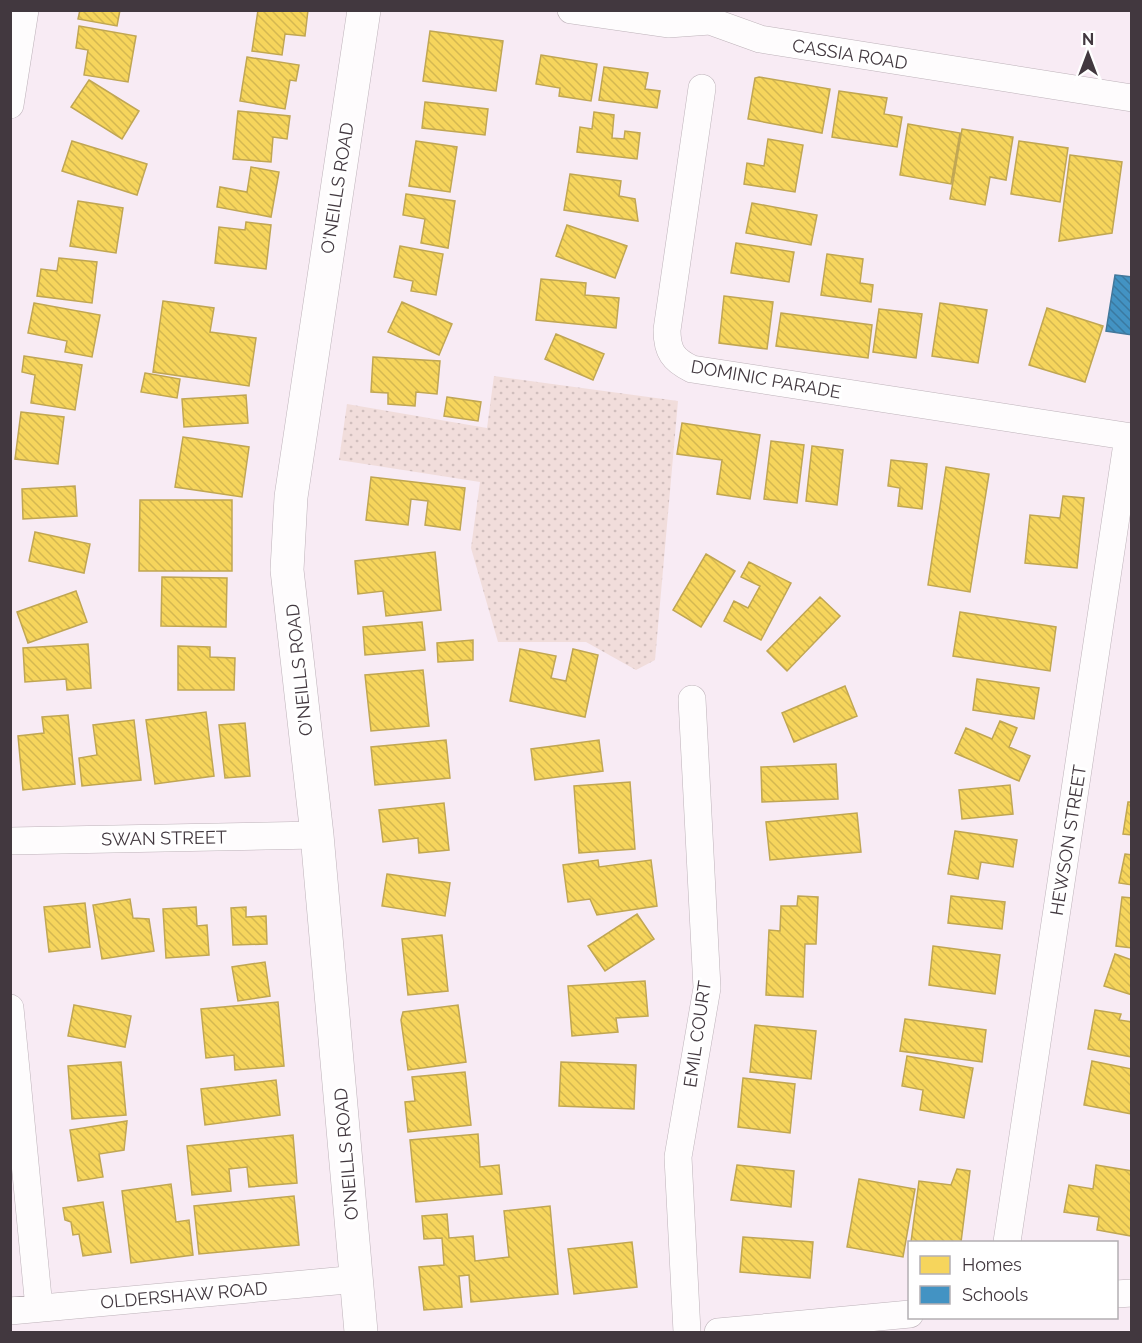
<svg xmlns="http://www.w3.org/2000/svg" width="1142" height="1343" font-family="Raleway,sans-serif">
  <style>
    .park { fill: url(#park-dots) }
    .homes { fill: url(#homes-back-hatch); stroke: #c0a653; stroke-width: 1.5 }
    .schools { fill: url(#schools-back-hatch); stroke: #43789b; stroke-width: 1.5 }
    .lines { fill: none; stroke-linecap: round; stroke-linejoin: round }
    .minor-casing { stroke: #bdb2b9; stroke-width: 28 }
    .tertiary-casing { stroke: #bdb2b9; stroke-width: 34 }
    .minor { stroke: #fefcfd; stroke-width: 27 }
    .tertiary { stroke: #fefcfd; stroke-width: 33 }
    .labels { text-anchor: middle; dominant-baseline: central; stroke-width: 6; stroke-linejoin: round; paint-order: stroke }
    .street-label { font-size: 18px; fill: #42383f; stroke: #fff }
  </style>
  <defs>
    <pattern id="park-dots" width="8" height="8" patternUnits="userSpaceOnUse" patternTransform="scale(1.5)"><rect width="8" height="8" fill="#f1dddb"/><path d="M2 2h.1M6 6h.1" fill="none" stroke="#d0bebd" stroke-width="1.8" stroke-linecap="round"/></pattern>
    <pattern id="homes-back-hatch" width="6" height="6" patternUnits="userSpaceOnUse" patternTransform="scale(1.5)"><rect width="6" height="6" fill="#f6d55c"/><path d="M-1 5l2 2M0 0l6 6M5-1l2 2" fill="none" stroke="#d4b851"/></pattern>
    <pattern id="schools-back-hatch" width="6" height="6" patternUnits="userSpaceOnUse" patternTransform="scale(1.5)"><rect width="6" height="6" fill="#4393c3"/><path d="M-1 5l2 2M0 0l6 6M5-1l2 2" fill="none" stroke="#3a79a0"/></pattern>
  </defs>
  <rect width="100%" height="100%" fill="#f8ebf4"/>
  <path class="park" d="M494 376 678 401 655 660 636 670 586 642H498L471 548 480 482 339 460 347 404 487 428Z"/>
  <path class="homes" d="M80 10H120L117 26 78 19Z
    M258 10H308L305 36 285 34 282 55 252 51Z
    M79 26 136 36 128 82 84 75 88 50 76 48Z
    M430 31 503 41 496 91 423 81Z
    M541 55 597 64 591 101 559 96 560 88 536 84Z
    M247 57 299 65 296 81 290 80 285 109 240 101Z
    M604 67 648 73 645 89 660 91 657 108 599 100Z
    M759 77 830 89 822 133 748 119 755 78Z
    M89 80 139 111 122 139 71 107Z
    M839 91 887 98 884 114 902 117 897 147 832 137Z
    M425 102 488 109 485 135 422 128Z
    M238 111 290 116 287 139 273 137 271 162 233 159Z
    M594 112 614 115 612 138 624 139 625 131 640 133 637 159 577 152 580 127 592 129Z
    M908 124 960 133 951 184 900 175Z
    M962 129 1013 137 1006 180 990 177 985 205 950 199Z
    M768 139 803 145 795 192 744 184 747 163 764 166Z
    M72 141 147 164 137 195 62 171Z
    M416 141 457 147 450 192 409 186Z
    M1019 141 1068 148 1060 202 1011 194Z
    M1070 155 1122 162 1112 233 1059 241Z
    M251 167 279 172 271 217 217 207 220 187 247 192Z
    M570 174 621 181 619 196 635 199 638 221 564 210Z
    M406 194 455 201 448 248 421 243 425 219 403 215Z
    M78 201 123 208 116 253 70 246Z
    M752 203 817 215 811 245 746 233Z
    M246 222 271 225 266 269 215 263 219 227 245 230Z
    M567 225 627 246 615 278 556 256Z
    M736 243 794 252 789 282 731 273Z
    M400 246 443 254 436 295 411 291 413 281 394 277Z
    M827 254 863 259 860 283 873 285 871 302 821 295Z
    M59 258 97 262 92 303 37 296 41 269 57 271Z
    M541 279 586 283 585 295 619 298 616 328 536 320Z
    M724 296 773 302 767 349 719 343Z
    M163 301 214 308 210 332 256 338 249 386 153 372Z
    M402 302 452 324 439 355 388 332Z
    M34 303 100 315 92 357 65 352 67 341 28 333Z
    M940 303 987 310 978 363 932 356Z
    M1047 308 1103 326 1085 382 1029 365Z
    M879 309 922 314 916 358 873 352Z
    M781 313 872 325 868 358 776 346Z
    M556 334 604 354 593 380 545 359Z
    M24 356 82 365 75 410 31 403 35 375 22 372Z
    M373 357 440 361 437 394 416 392 415 406 388 404V393L371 392Z
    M145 373 180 379 177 398 141 392Z
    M246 395 248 423 184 427 182 399Z
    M447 397 481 402 478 421 444 416Z
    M21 412 64 417 58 464 15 459Z
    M682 423 760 435 750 499 717 494 722 460 677 454Z
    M183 437 249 447 242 497 175 487Z
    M771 441 804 445 797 503 764 499Z
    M812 446 843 450 837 505 806 501Z
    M891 460 927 464 922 509 898 506 900 488 888 486Z
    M946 467 989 474 970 592 928 585Z
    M371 477 465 488 460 530 425 525 428 501 411 499 408 525 366 520Z
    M75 486 77 516 23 519 22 489Z
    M1063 496 1084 498 1077 568 1025 563 1030 515 1060 518Z
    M140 500H232V571H139Z
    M35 532 90 544 84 573 29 561Z
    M435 552 441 610 386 616 383 591 358 594 355 561Z
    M706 554 735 571 701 627 673 610Z
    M749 562 791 583 761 640 724 621 734 601 748 608 760 586 741 577Z
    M162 577 227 578 226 627 161 626Z
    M76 591 87 622 28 643 17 612Z
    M820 597 840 616 787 671 767 651Z
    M960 612 1056 627 1050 671 953 656Z
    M422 622 425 650 365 655 363 627Z
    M473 640V660L438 662 437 643Z
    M88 644 91 688 67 690 66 679 25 682 23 648Z
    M178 646 210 647V657L235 658 234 690H178Z
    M520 649 556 656 551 678 566 681 573 649 598 655 585 717 510 701Z
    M423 670 429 726 371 731 365 675Z
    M977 679 1039 688 1034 719 973 710Z
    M845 686 857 716 794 742 782 713Z
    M206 712 214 776 155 784 146 720Z
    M68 715 75 784 23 790 18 736 44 733 42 717Z
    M134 720 141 780 82 786 79 758 97 755 93 725Z
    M1000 721 1017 728 1009 747 1030 756 1019 781 955 753 966 728 992 739Z
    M245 723 250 776 225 778 219 725Z
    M446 740 450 778 375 785 371 747Z
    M599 740 603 771 535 780 531 749Z
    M836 764 838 799 762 802 761 767Z
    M630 782 635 849 579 853 574 786Z
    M1010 785 1013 814 962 819 959 790Z
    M1128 802H1132V835L1123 834Z
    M444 803 449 850 419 853 418 838 383 842 379 810Z
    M857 813 861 852 770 860 766 822Z
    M955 831 1017 840 1013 867 981 862 978 879 948 874Z
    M1125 854 1132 855V885L1119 883Z
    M598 860 599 867 651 860 657 906 597 915 590 899 568 902 563 865Z
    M387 874 450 883 445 916 382 906Z
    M798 896 818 897 816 944H805L803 997 766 995 769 930 780 931 781 906H797Z
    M951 896 1005 902 1002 929 948 923Z
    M1122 897 1132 898V948L1116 946Z
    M130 899 133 918 149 919 154 951 102 959 93 905Z
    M85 903 90 947 49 952 44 907Z
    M196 907 197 926 207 925 209 955 166 958 163 909Z
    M246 907V917L266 916 267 944 233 945 231 908Z
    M637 914 654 939 605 971 588 946Z
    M442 935 448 991 408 995 402 939Z
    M933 946 1000 955 995 994 929 985Z
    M1115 954 1132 960V995L1104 986Z
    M265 962 270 996 238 1001 232 967Z
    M645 981 648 1016 616 1018 618 1032 572 1036 568 986Z
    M278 1002 284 1066 235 1070 234 1055 206 1058 201 1009Z
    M74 1005 131 1016 125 1047 68 1036Z
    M458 1005 466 1062 408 1070 401 1020 403 1012Z
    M1095 1010 1121 1014 1119 1020 1132 1022V1057L1088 1049Z
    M905 1019 986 1030 982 1062 900 1051Z
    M755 1025 816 1031 811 1079 750 1072Z
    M907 1056 973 1068 964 1118 920 1110 923 1090 902 1086Z
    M1092 1061 1132 1069V1114L1084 1105Z
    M121 1062 126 1115 72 1119 68 1066Z
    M561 1062 636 1065 634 1109 559 1106Z
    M465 1072 471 1125 408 1132 405 1102 415 1101 412 1077Z
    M743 1078 795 1084 790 1133 738 1127Z
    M276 1080 280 1115 205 1125 201 1089Z
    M127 1121 124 1150 99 1154 103 1177 78 1181 70 1130Z
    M478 1134 480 1167 499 1165 502 1194 416 1202 410 1140Z
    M293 1135 297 1183 249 1187 247 1167 229 1169 231 1191 192 1195 187 1146Z
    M737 1165 794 1171 791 1207 731 1200Z
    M1096 1165 1132 1171 1131 1236 1097 1230 1099 1217 1064 1212 1069 1185 1093 1189Z
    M957 1169 970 1171 961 1242H911L919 1181 951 1185Z
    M859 1179 915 1189 903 1257 847 1247Z
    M171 1184 176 1222 189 1220 193 1255 131 1263 122 1191Z
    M294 1196 299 1245 199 1254 194 1206Z
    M103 1202 111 1252 83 1256 79 1234 73 1235 71 1222 65 1220 63 1208Z
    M550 1206 558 1294 471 1302 469 1275 459 1276 462 1307 424 1310 419 1267 444 1265 442 1238 424 1239 422 1216 447 1214 449 1238 473 1236 475 1261 509 1257 504 1211Z
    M743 1237 813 1242 810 1278 740 1272Z
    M632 1242 637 1287 574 1294 568 1249Z"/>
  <path class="schools" d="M1115 275 1132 277V335L1106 331Z"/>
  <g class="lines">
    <g class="minor-casing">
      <path id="minor" d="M571 10 668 24 710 21 760 39 1132 98
        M702 88 667 330C667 351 673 360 692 369L1132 437
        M10 105 25 10
        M10 841 317 835
        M10 1008 39 1308
        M1007 1242 1128 437
        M1116 1294 1132 1293
        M10 1311 358 1279
        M687 1332 678 1157 707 988 692 699
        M718 1332 910 1314"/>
    </g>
    <g class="tertiary-casing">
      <path id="tertiary" d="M361 1332 317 835 287 570 291 497 364 10"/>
    </g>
    <use href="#minor" class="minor"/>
    <use href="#tertiary" class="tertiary"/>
  </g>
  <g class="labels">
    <g class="street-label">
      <text transform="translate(850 54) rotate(9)">CASSIA ROAD</text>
      <text transform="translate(337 188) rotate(-81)">O'NEILLS ROAD</text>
      <text transform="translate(766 379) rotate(10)">DOMINIC PARADE</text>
      <text transform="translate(299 670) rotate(-96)">O'NEILLS ROAD</text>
      <text transform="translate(164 838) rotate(-1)">SWAN STREET</text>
      <text transform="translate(1068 840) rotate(-81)">HEWSON STREET</text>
      <text transform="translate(697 1034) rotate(-82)">EMIL COURT</text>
      <text transform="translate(346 1154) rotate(-95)">O'NEILLS ROAD</text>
      <text transform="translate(184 1295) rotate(-5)">OLDERSHAW ROAD</text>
    </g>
  </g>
  <rect width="1142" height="1343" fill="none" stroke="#42383f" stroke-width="24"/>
  <rect x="908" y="1241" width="210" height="78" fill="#ffffff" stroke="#b3afb2" stroke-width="1.5"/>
  <rect x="920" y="1256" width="30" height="18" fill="#f6d55c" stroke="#b3afb2" stroke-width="1.5"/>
  <text x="962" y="1271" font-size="18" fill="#42383f">Homes</text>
  <rect x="920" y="1286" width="30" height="18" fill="#4393c3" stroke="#b3afb2" stroke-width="1.5"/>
  <text x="962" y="1301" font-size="18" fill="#42383f">Schools</text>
  <g transform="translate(1088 54)" stroke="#ffffff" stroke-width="4.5" paint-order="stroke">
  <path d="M0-4.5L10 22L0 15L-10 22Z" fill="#42383f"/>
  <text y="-9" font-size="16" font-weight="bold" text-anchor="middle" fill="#42383f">N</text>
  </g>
</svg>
